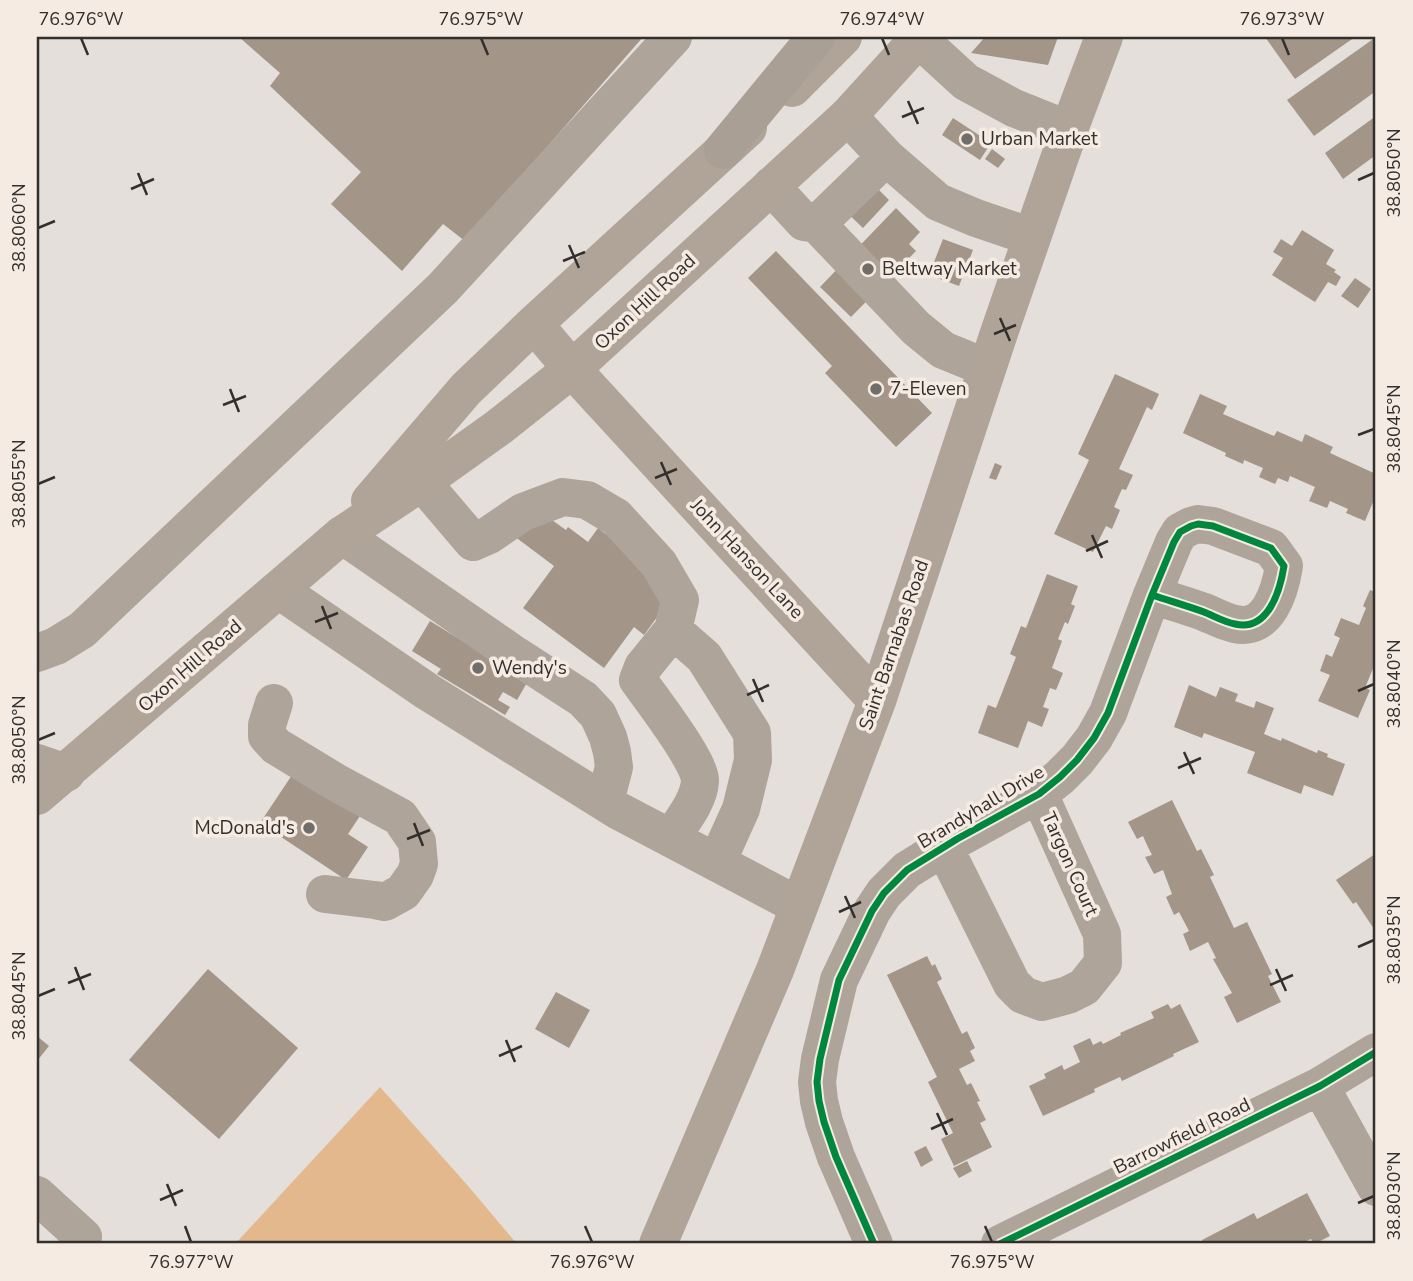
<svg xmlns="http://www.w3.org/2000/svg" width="1413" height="1281" font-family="'Nunito Sans',sans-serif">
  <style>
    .forest { fill: #e3b88d }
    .building { fill: #a39689 }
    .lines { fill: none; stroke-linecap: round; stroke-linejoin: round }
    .minor { stroke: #aea49a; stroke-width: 38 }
    .major { stroke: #b0a499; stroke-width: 38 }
    .highway { stroke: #a99f94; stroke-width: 38 }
    .cycleway-casing { stroke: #f5ebe3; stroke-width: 11 }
    .cycleway { stroke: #00873e; stroke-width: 7 }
    .ticks { fill: none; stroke: #332f2c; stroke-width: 2.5 }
    .poi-dot { fill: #716d69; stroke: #f5ebe3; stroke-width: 2.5 }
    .labels { text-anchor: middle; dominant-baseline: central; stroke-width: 7; stroke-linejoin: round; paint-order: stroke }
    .poi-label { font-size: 19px; fill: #332f2c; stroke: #f5ebe3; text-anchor: start }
    .street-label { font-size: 19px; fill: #332f2c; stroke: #f5ebe3 }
    .neatline { fill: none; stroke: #332f2c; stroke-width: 2.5 }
    .ticks-label { font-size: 18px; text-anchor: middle; fill: #332f2c }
  </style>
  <rect width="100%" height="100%" fill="#e4dfda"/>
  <path class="forest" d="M380 1087 469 1187 517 1244H235Z"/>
  <path class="building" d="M239 37H643L465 241 443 224 402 271 331 204 361 172 270 86 280 73Z
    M985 37H1058L1048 65 971 53Z
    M1265 37H1355L1295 79Z
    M1376 37V91L1314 136 1287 100Z
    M1376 116V155L1343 179 1325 153Z
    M953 118 991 143 980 160 942 135Z
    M992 149 1005 159 998 168 985 159Z
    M867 178 889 200 863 228 840 206Z
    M896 208 920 232 909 244 916 251 851 317 820 287Z
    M1302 230 1334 250 1326 264 1336 270 1334 272 1341 277 1336 286 1328 282 1315 302 1272 275 1283 258 1273 252 1281 239 1292 246Z
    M943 239 973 250 959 286 929 275Z
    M776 251 932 413 896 447 825 373 832 366 748 278Z
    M1355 278 1371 289 1358 308 1341 296Z
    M1115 374 1159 394 1152 410 1147 407 1119 469 1133 475 1126 490 1122 489 1114 507 1120 510 1112 529 1106 526 1093 552 1054 534 1089 460 1078 454Z
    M1200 394 1227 406 1223 414 1274 436 1277 431 1302 442 1305 434 1333 447 1330 453 1376 474V495L1365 521 1346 513 1348 509 1330 501 1327 508 1309 501 1315 487 1290 476 1288 482 1278 478 1275 484 1259 477 1263 468 1244 460 1243 464 1225 456 1226 453 1183 433Z
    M995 463 1002 466 996 480 989 478Z
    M535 508 566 530 568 527 588 542 598 528 643 562 668 602 644 635 634 627 604 668 523 608 554 566 514 536Z
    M1047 574 1078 586 1071 604 1075 606 1068 624 1065 622 1058 639 1062 641 1052 668 1063 673 1056 690 1050 688 1043 707 1049 709 1042 727 1028 721 1018 748 978 733 988 705 996 708 1016 657 1010 654 1021 626 1026 628Z
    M1376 584V661L1365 688 1370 690 1358 718 1318 701 1330 675 1320 671 1326 654 1332 657 1340 638 1334 635 1341 618 1359 625 1366 608 1363 606 1370 590 1373 591Z
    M430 621 528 681 517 700 503 692 498 700 510 707 505 715 437 674 441 669 412 651Z
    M1189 685 1216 697 1220 687 1238 694 1235 701 1254 708 1256 701 1274 708 1264 734 1281 741 1282 738 1317 753 1318 750 1328 754 1327 757 1345 764 1333 796 1304 785 1301 794 1247 773 1255 752 1204 733 1202 738 1174 727Z
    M298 766 364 810 348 834 368 847 346 880 260 823Z
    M1172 800 1197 851 1201 849 1214 875 1210 877 1234 928 1247 922 1272 974 1268 976 1281 1002 1237 1023 1224 997 1232 993 1213 959 1216 958 1208 942 1190 951 1183 934 1189 931 1179 912 1174 915 1166 897 1172 894 1163 870 1154 874 1145 857 1152 855 1147 845 1143 836 1137 839 1128 822Z
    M1375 854 1376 855V932L1356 902 1353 904 1336 880Z
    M927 956 932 966 935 964 942 979 937 982 962 1034 967 1031 975 1048 970 1051 975 1061 959 1069 967 1085 971 1083 980 1101 977 1102 986 1120 980 1123 992 1147 954 1166 941 1139 953 1133 928 1082 937 1077 887 975Z
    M208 969 298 1048 219 1139 129 1060Z
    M556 992 590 1010 569 1048 535 1029Z
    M1168 1004 1171 1009 1180 1004 1199 1042 1173 1054 1174 1056 1122 1081 1120 1077 1094 1089 1095 1092 1043 1116 1029 1086 1046 1078 1044 1074 1062 1065 1064 1070 1080 1062 1073 1046 1090 1038 1093 1045 1101 1041 1103 1044 1121 1035 1120 1033 1154 1018 1151 1012Z
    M37 1036 49 1046 37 1061Z
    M926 1146 933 1160 921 1167 914 1152Z
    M967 1161 972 1171 959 1178 953 1168Z
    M1307 1193 1330 1236 1314 1244 1311 1239 1300 1244H1269L1268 1243 1266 1244H1204L1202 1240 1254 1213 1257 1219Z"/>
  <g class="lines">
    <path class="minor" d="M919 39 966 82 1014 108 1069 130
      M886 157 938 202 976 218 1032 237
      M771 186 804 222 817 224 886 157 848 116
      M817 224 916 328 943 350 987 368
      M422 482 473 542 489 535 523 512 563 497 587 500 616 517 659 564 680 600 673 630
      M342 535 515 655 583 699 598 715 608 737 612 752 614 767 605 802
      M279 590 428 692 617 810 799 906
      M37 653 56 646 82 630 443 288 673 37
      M274 703 267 725V736L276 746 337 783 400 817 417 842 419 864 415 875 403 892 385 902 375 900 325 894
      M37 763 66 773
      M671 838C682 821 699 801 700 781 701 763 651 698 638 680L643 667 673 630 704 657 752 733 753 760 741 809 717 862
      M944 847 1012 984 1023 995 1042 1002 1068 995 1084 987 1103 963 1102 934 1039 794
      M1320 1086 1376 1187
      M37 1195 83 1237 82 1244
      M874 1244 836 1157 824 1122 819 1101 817 1082 820 1059 839 980 872 911 884 893 907 870 957 839 1039 794 1060 777 1077 760 1094 738 1108 713 1152 595 1174 542 1180 532 1191 526 1198 524 1213 526 1271 548 1284 566C1280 591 1268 632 1235 624 1224 622 1214 616 1204 612 1187 606 1170 601 1152 595
      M1000 1244 1320 1086 1376 1052"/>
    <path class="major" d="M792 88 843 37
      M534 324 572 369 877 701
      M370 501 466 389 534 324 748 128
      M37 796 342 535 422 482 499 427 572 369 848 116 920 37
      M658 1244 775 970 877 701 999 333 1073 119 1104 37"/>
    <path class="highway" d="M723 150 816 37"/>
    <g class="cycleway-casing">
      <path id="cycleway" d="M874 1244 836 1157 824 1122 819 1101 817 1082 820 1059 839 980 872 911 884 893 907 870 957 839 1039 794 1060 777 1077 760 1094 738 1108 713 1152 595 1174 542 1180 532 1191 526 1198 524 1213 526 1271 548 1284 566C1280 591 1268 632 1235 624 1224 622 1214 616 1204 612 1187 606 1170 601 1152 595
        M1000 1244 1320 1086 1376 1052"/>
    </g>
    <use href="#cycleway" class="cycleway"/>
  </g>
  <path class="ticks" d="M81 38 88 55M481 38 488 55M882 38 889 55M1282 38 1289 55M908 101 918 124M902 117 924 108M138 173 147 195M1358 180 1374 173M131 189 154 179M38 228 55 221M569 245 579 268M563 261 585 252M1000 318 1010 341M994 334 1016 325M230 389 239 412M223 405 246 396M1358 435 1374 429M661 462 671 485M655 478 677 469M38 484 55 477M1092 535 1102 558M1086 551 1108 541M322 606 331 629M315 622 338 613M753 679 763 702M1358 691 1374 684M747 695 769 685M38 740 55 733M1184 752 1194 774M1178 768 1201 758M414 823 423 846M407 839 430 830M845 896 855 918M839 912 861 902M1358 947 1374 940M75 967 84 990M1276 969 1286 991M68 983 91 974M1270 985 1293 975M38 996 55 989M506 1040 515 1062M499 1056 522 1046M937 1113 947 1135M931 1129 953 1119M167 1184 176 1206M160 1200 183 1190M1358 1203 1374 1196M185 1226 191 1242M585 1226 592 1242M985 1226 992 1242"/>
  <g class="poi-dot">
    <circle cx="967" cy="139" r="7"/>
    <circle cx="868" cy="269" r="7"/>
    <circle cx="876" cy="389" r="7"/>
    <circle cx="478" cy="668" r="7"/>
    <circle cx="309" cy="828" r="7"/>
  </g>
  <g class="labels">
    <g class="poi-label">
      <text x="981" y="139">Urban Market</text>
      <text x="882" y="269">Beltway Market</text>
      <text x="890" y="389">7-Eleven</text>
      <text x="492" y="668">Wendy's</text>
      <text x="295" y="828" text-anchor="end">McDonald's</text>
    </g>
    <g class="street-label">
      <text transform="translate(645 302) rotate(-43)">Oxon Hill Road</text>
      <text transform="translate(747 559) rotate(47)">John Hanson Lane</text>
      <text transform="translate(894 645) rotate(-71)">Saint Barnabas Road</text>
      <text transform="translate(190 666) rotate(-41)">Oxon Hill Road</text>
      <text transform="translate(981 807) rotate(-31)">Brandyhall Drive</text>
      <text transform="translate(1070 864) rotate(66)">Targon Court</text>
      <text transform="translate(1182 1136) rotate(-26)">Barrowfield Road</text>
    </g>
  </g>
  <rect width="1413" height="1281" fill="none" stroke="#f5ebe3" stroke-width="77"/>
  <rect x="38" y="38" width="1336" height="1204" class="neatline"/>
  <g class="ticks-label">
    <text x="81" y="25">76.976°W</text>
    <text x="481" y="25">76.975°W</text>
    <text x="882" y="25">76.974°W</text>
    <text x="1282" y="25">76.973°W</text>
    <text transform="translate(1394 173) rotate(-90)" y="6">38.8050°N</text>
    <text transform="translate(19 228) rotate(-90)" y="6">38.8060°N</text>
    <text transform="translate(1394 429) rotate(-90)" y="6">38.8045°N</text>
    <text transform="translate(19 484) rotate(-90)" y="6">38.8055°N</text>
    <text transform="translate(1394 684) rotate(-90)" y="6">38.8040°N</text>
    <text transform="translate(19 740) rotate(-90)" y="6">38.8050°N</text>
    <text transform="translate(1394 940) rotate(-90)" y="6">38.8035°N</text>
    <text transform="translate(19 996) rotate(-90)" y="6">38.8045°N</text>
    <text transform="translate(1394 1196) rotate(-90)" y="6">38.8030°N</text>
    <text x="191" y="1268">76.977°W</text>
    <text x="592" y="1268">76.976°W</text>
    <text x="992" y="1268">76.975°W</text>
  </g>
</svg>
